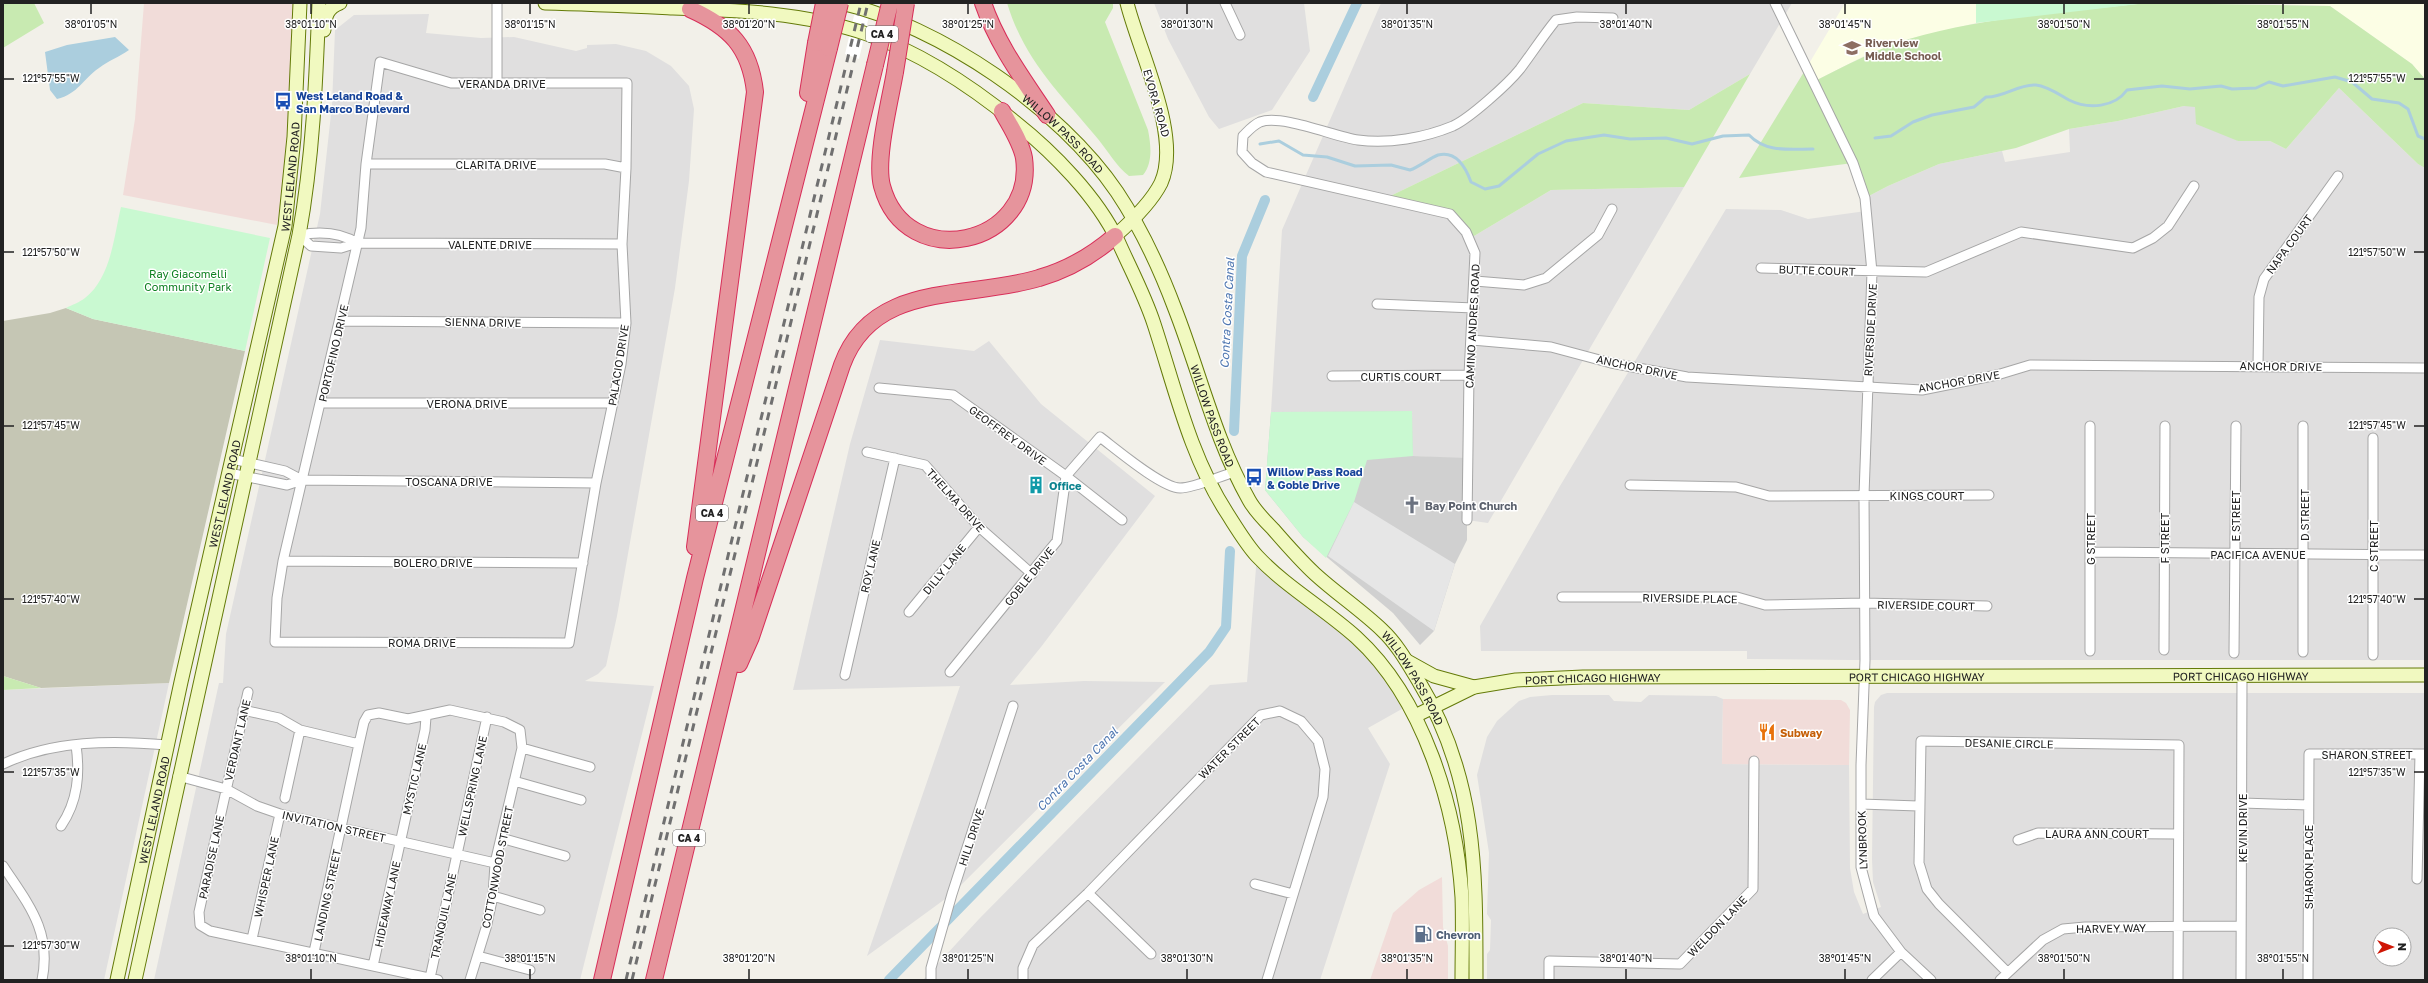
<svg xmlns="http://www.w3.org/2000/svg" width="2428" height="983" font-family="'Golos Text',sans-serif">
  <style>
    .residential { fill: #e0dfdf; fill-rule: evenodd }
    .commercial { fill: #f1dcd9 }
    .education { fill: #fcfee5 }
    .religious { fill: #d0d0d0 }
    .construction { fill: #c5c6b4 }
    .grass { fill: #c8eab1 }
    .park { fill: #c9f9d1 }
    .parking { fill: #e6e6e6 }
    .water { fill: #abcede }
    .pier { fill: #fff }
    .lines { fill: none; stroke-linecap: round; stroke-linejoin: round }
    .stream { stroke: #abcede; stroke-width: 3 }
    .canal { stroke: #abcede; stroke-width: 10 }
    .street-casing { stroke: #a6a6a6; stroke-width: 11 }
    .secondary-casing { stroke: #647a08; stroke-width: 15 }
    .highway-casing { stroke: #d82e59; stroke-width: 18 }
    .street { stroke: #fff; stroke-width: 9 }
    .secondary { stroke: #f1f9c0; stroke-width: 13 }
    .highway { stroke: #e6949c; stroke-width: 16 }
    .rail { stroke: #707070; stroke-width: 3; stroke-dasharray: 8 8; stroke-linecap: butt }
    .highway-bridge-casing { stroke: #d82e59; stroke-width: 18; stroke-linecap: butt }
    .highway-bridge { stroke: #e6949c; stroke-width: 16 }
    .ticks { fill: none; stroke: #222; stroke-width: 1.5 }
    .labels { text-anchor: middle; dominant-baseline: central; stroke-width: 3; stroke-linejoin: round; paint-order: stroke }
    .shield { fill: #fff; stroke: #646464; stroke-width: 1 }
    .shield-label { font-size: 10px; font-weight: bold; fill: #222 }
    .education-label { font-size: 11px; font-weight: bold; fill: #785e54; stroke: #fff; text-anchor: start }
    .street-label { font-size: 11px; fill: #222; stroke: #fff }
    .transit-label { font-size: 11px; font-weight: bold; fill: #164399; stroke: #fff; text-anchor: start }
    .park-label { font-size: 11px; fill: #0f8122; stroke: #fff }
    .culture-label { font-size: 11px; font-weight: bold; fill: #0d838f; stroke: #fff; text-anchor: start }
    .worship-label { font-size: 11px; font-weight: bold; fill: #5b616d; stroke: #fff; text-anchor: start }
    .food-label { font-size: 11px; font-weight: bold; fill: #c56008; stroke: #fff; text-anchor: start }
    .service-label { font-size: 11px; font-weight: bold; fill: #4e5e75; stroke: #fff; text-anchor: start }
    .water-label { font-size: 12px; font-style: italic; fill: #4f77b1; stroke: #fff }
    .ticks-label { font-size: 10px; text-anchor: middle; fill: #222; stroke: #fff; stroke-width: 3; stroke-linejoin: round; paint-order: stroke }
  </style>
  <rect width="100%" height="100%" fill="#f2f0e9"/>
  <path class="residential" d="M1154 3H1304L1310 51 1272 110 1219 129 1209 117 1168 39Z
    M1381 3H1792L1750 74 1689 110 1583 103 1382 200 1450 214 1469 239 1551 190 1684 187 1488 523 1467 520V459L1413 456 1412 411 1271 412 1282 230Z
    M429 14 426 33 481 38 514 37 576 51 587 48V45L616 44 646 51 671 66 689 86 694 109 689 181 675 288 617 616 606 666 598 674 585 681 654 686 580 980H154L219 683H223L226 634 320 214 332 105 335 30 354 15Z
    M2339 88 2418 164 2425 168V660H1849L1747 659V651H1481L1480 626 1560 486 1726 209 1781 210 1808 219 1866 211 1865 198 1888 186 1939 164 2002 151 2005 162 2070 152 2069 129 2118 121 2184 106H2195L2238 141H2270L2286 149Z
    M880 340 974 351 989 341 1041 404 1155 496 1041 647 1010 685 1084 681 1165 682 952 894 867 956 960 686 793 690 850 444Z
    M1257 555 1357 638 1409 705 1368 728 1390 764 1320 980H923L979 919 1210 685 1247 682Z
    M169 683 104 980H3V690Z
    M1887 693H2425V980H1487V954L1490 950 1491 920 1487 914 1489 853 1477 775 1487 737 1497 721 1519 701 1530 697 1552 695H1609L1614 701 1641 702 1649 695 1716 696 1723 699 1722 764 1849 765 1850 868 1854 892 1863 914 1881 907 1873 882 1872 859 1874 707 1875 702 1881 695ZM2380 935H2404V959H2380Z"/>
  <path class="commercial" d="M144 3H294L289 152 277 225 123 195 135 119Z
    M1723 699 1841 700 1846 703 1850 710 1849 765 1722 764Z
    M1442 877 1443 927 1448 946V980H1370L1393 913 1419 890Z"/>
  <path class="education" d="M1845 3H2147L1976 23 1909 39 1862 57 1815 81 1807 67Z
    M2252 3H2425V79L2412 64 2330 6Z"/>
  <path class="religious" d="M1412 411 1413 456 1467 458V540L1455 564 1434 631 1420 645 1393 613 1303 537 1265 490 1271 412Z"/>
  <path class="construction" d="M66 308 93 319 245 351 169 683 41 688 3 676V321L50 313Z"/>
  <path class="grass" d="M3 3H34L44 23 3 48Z
    M1007 3H1113V8L1105 22 1148 130C1151 145 1153 163 1143 175L1129 176C1116 166 1108 151 1098 139 1060 93 1025 62 1007 3Z
    M2147 3 2330 6 2412 64 2425 79V168L2418 164 2339 88 2286 149 2270 141H2238L2196 124 2195 107 2184 106 2118 121 2069 129 2016 148 1939 164 1888 186 1865 198 1853 163 1739 178 1807 67 1815 81C1845 66 1876 49 1909 39 1986 16 2068 12 2147 3Z
    M1750 74 1684 187 1551 190 1469 239 1449 214 1382 200 1583 103 1689 110Z
    M3 676 41 688 3 690Z"/>
  <path class="park" d="M1976 3H2147L1976 23Z
    M121 207 270 238 245 351 93 319 66 308C72 305 80 302 85 298 111 278 114 236 121 207Z
    M1412 411 1413 456 1367 460 1354 502 1326 558 1303 537 1265 490 1271 412Z"/>
  <path class="parking" d="M1354 502 1455 564 1434 631 1328 556Z"/>
  <path class="water" d="M115 37 129 50C119 57 108 61 99 68 83 79 78 94 57 99L50 90 45 52 67 45Z"/>
  <path class="pier" d="M857 3H872L859 59 845 54Z"/>
  <g class="lines">
    <path class="stream" d="M1875 138 1891 136 1913 122 1932 115 1974 107 1986 97C2003 98 2018 84 2036 85 2047 86 2060 95 2069 100 2089 110 2115 107 2127 90L2162 86 2190 89 2221 86 2232 89 2256 88 2269 82 2283 86 2335 77 2352 82 2372 99 2399 103 2408 109 2418 136 2425 139
      M1260 144 1279 141 1303 155 1327 157 1355 166 1391 165 1410 170C1419 167 1430 158 1438 155 1457 150 1466 168 1471 182L1485 189 1499 186 1538 154 1566 141 1604 135 1630 139 1666 138 1692 144 1723 136 1749 135C1766 153 1790 149 1813 149"/>
    <path class="canal" d="M1313 97 1357 3
      M1234 431 1242 256 1265 200
      M889 980 1209 652 1226 627 1230 551"/>
    <g class="street-casing">
      <path id="street" d="M1225 3 1240 35
        M1775 3 1853 163 1865 198 1872 272 1864 495 1865 660 1861 765V867L1874 916 1901 952 1931 980
        M380 62 451 83H627L626 168 622 244 626 323 621 364 596 483 569 643 275 642 277 598 283 561 361 228 366 164Z
        M497 83V3
        M366 164H605L626 168
        M299 235 311 246 341 248 357 243 622 244
        M299 235C320 231 340 232 357 243
        M1761 268 1926 272 2021 232 2133 248 2153 238 2168 226 2194 186
        M1475 281 1524 285 1546 278 1598 235 1612 209
        M1377 304 1474 308
        M341 321 626 323
        M1472 340 1551 347 1611 363 1687 377 1922 390 1997 375 2030 365 2425 368
        M2258 366 2259 297 2264 279 2338 176
        M1332 376 1469 375
        M879 388 953 395 1066 476 1122 520
        M321 403H612
        M2090 426V651
        M2303 426V652
        M2373 438V655
        M867 452 925 465 979 527 1032 574
        M232 459 285 471 302 480
        M229 473 287 485 302 480 596 483
        M1630 485 1736 487 1769 496 1989 495
        M1467 520 1469 375 1475 253 1466 232 1450 214 1266 172 1252 163 1242 152 1243 136C1248 131 1253 125 1260 122 1282 114 1335 137 1358 140 1389 144 1424 138 1453 126 1470 118 1508 84 1520 69 1532 53 1543 36 1556 20L1577 17 1613 18
        M2090 552 2425 555
        M283 561 583 563
        M1562 597H1737L1765 605 1864 603 1987 606
        M909 612 979 527
        M2164 650 2165 426
        M2234 653 2236 426
        M950 672 1057 541 1066 476 1100 437C1116 449 1162 488 1180 488 1194 488 1220 476 1235 472
        M845 675 895 458
        M248 692 199 912 200 925 210 931 438 980
        M243 710 279 718 300 730 359 744 364 722 368 715 379 713 408 719 450 710 504 722 520 730 522 748 495 863 493 896 486 928 470 980
        M522 748 590 767
        M3 764C53 740 113 740 167 745
        M178 776 226 789 257 806 280 814 495 863
        M514 781 581 800
        M285 798 300 730
        M2242 803 2308 805
        M1861 804 1918 806
        M61 826C78 801 80 774 76 745
        M501 838 565 856
        M2018 840 2038 833 2178 834
        M3 866C28 904 52 931 42 980
        M2417 879 2420 754
        M1255 884 1293 894
        M1088 893 1151 954
        M493 896 540 910
        M252 939 280 814
        M314 952 359 744
        M478 956 530 970
        M373 966 425 730 426 717
        M2007 972 1939 904 1927 889 1919 863 1921 741 2179 745 2178 980
        M430 978 487 717
        M931 980V968L952 894 1013 706
        M1023 980V968L1033 945 1088 893 1261 715 1280 711 1301 721 1318 741 1325 769 1323 797 1267 980
        M1549 980V961L1680 964 1753 889 1754 761
        M1872 980 1901 952
        M2000 980 2043 940 2063 929 2085 927 2241 926
        M2241 980 2242 677
        M2308 980 2309 754H2425"/>
    </g>
    <g class="secondary-casing">
      <g id="secondary">
        <path d="M545 3C588 4 630 6 673 8 738 10 805 13 867 34 921 53 971 86 1015 122 1053 152 1097 197 1118 241 1130 268 1145 296 1154 324 1175 388 1190 456 1227 513 1236 527 1246 544 1257 556 1286 587 1325 609 1356 637 1424 699 1456 807 1462 897 1463 925 1462 952 1462 980"/>
        <path id="s1" d="M841 3C940 26 1060 108 1117 192 1141 228 1160 269 1175 309 1200 373 1215 440 1249 500 1255 511 1264 520 1273 529 1286 544 1300 560 1315 574 1337 594 1361 610 1382 630 1397 644 1407 662 1418 680 1477 777 1476 871 1476 980"/>
        <path d="M324 30C325 16 327 8 340 3"/>
        <path d="M1115 236C1132 221 1151 203 1161 183 1182 136 1139 52 1127 3"/>
        <path d="M1407 661 1434 676 1474 687"/>
        <path id="s2" d="M1415 716 1474 687 1516 680 1583 677 2425 675"/>
        <path id="s3" d="M117 980 181 682 285 226 294 137 300 3"/>
        <path d="M135 980 299 235C313 158 316 80 319 3"/>
      </g>
    </g>
    <g class="highway-casing">
      <path id="highway" d="M983 3C997 44 1023 79 1047 115
        M690 9C730 27 750 47 755 92L695 547
        M895 72C890 101 875 159 882 186 906 275 1036 245 1024 158 1021 142 1010 126 1002 111
        M808 93 816 43
        M739 664 751 637 842 365C873 280 968 300 1039 278 1067 270 1093 255 1115 236
        M602 980 695 578 829 48
        M654 980 875 65"/>
    </g>
    <use href="#street" class="street"/>
    <use href="#secondary" class="secondary"/>
    <use href="#highway" class="highway"/>
    <path class="rail" d="M626 980 861 3
      M632 980 868 3"/>
    <g class="highway-bridge-casing">
      <path id="highway-bridge" d="M816 43 824 3
        M829 48 840 3
        M875 65 890 3
        M895 72 906 3"/>
    </g>
    <use href="#highway-bridge" class="highway-bridge"/>
  </g>
  <path class="ticks" d="M91 4V14M311 4V14M530 4V14M749 4V14M968 4V14M1187 4V14M1407 4V14M1626 4V14M1845 4V14M2064 4V14M2283 4V14M4 79H14M2414 79H2424M4 252H14M2414 252H2424M4 426H14M2414 426H2424M4 599H14M2414 599H2424M4 772H14M2414 772H2424M4 946H14M311 969V979M530 969V979M749 969V979M968 969V979M1187 969V979M1407 969V979M1626 969V979M1845 969V979M2064 969V979M2283 969V979"/>
  <defs>
    <g id="school-bare" transform="scale(1.38)"><path d="M0-5L7-2L0 1L-7-2ZM-4 1L0 2.5L4 1V4Q0 6-4 4Z" fill="#8d6e63" stroke="#fff" stroke-width="2.5" paint-order="stroke"/></g>
    <g id="bus-bare" transform="scale(1.38)"><path d="M-5-6H5V4H4V6H2V4H-2V6H-4V4H-5ZM-3.5-4V0h7V-4ZM-3.5 1.2v1.5H-2V1.2ZM2 1.2v1.5H3.5V1.2Z" fill="#1a4fb4" stroke="#fff" stroke-width="2.5" paint-order="stroke"/></g>
    <g id="building-bare" transform="scale(1.38)"><path d="M-4-6H4V6H1V3H-1V6H-4ZM-2.5-4.3h1.7v1.8h-1.7ZM.8-4.3h1.7v1.8H.8ZM-2.5-1h1.7V.8h-1.7ZM.8-1h1.7V.8H.8Z" fill="#0f9aa8" stroke="#fff" stroke-width="2.5" paint-order="stroke"/></g>
    <g id="church-bare" transform="scale(1.38)"><path d="M-1.2-6h2.4v3.5h3.3v2.4h-3.3V6h-2.4V-.1h-3.3v-2.4h3.3Z" fill="#6b7280" stroke="#fff" stroke-width="2.5" paint-order="stroke"/></g>
    <g id="restaurant-bare" transform="scale(1.38)"><path d="M-5-6h1v4h1v-4h1v4h1v-4h1v5L-1.5 .5V6h-2V.5L-5-1ZM5-6V6H3V1.5H1.5Q1.5-4 5-6Z" fill="#e8710a" stroke="#fff" stroke-width="2.5" paint-order="stroke"/></g>
    <g id="fuel-bare" transform="scale(1.38)"><path d="M-5.5-6h7V0h2V4h1.3V-2.5L3-4.5l.8-.8L6-3V5H2.5V1h-1V6h-7ZM-4.2-4.7v3.2H.2V-4.7Z" fill="#5c6f8a" stroke="#fff" stroke-width="2.5" paint-order="stroke"/></g>
  </defs>
  <g fill-rule="evenodd">
    <use href="#school-bare" x="1852" y="48"/>
    <use href="#bus-bare" x="283" y="101"/>
    <use href="#bus-bare" x="1254" y="477"/>
    <use href="#building-bare" x="1036" y="485"/>
    <use href="#church-bare" x="1412" y="505"/>
    <use href="#restaurant-bare" x="1767" y="732"/>
    <use href="#fuel-bare" x="1423" y="934"/>
  </g>
  <g class="labels">
    <g class="shield">
      <rect x="866" y="26" width="32" height="16" rx="3"/>
      <rect x="696" y="505" width="32" height="16" rx="3"/>
      <rect x="673" y="830" width="32" height="16" rx="3"/>
    </g>
    <g class="shield-label">
      <text x="882" y="34">CA 4</text>
      <text x="712" y="513">CA 4</text>
      <text x="689" y="838">CA 4</text>
    </g>
    <g class="education-label">
      <text x="1865" y="42">Riverview<tspan x="1865" dy="13">Middle School</tspan></text>
    </g>
    <g class="street-label">
      <text x="502" y="83">VERANDA DRIVE</text>
      <text transform="translate(1157 103) rotate(74)">EVORA ROAD</text>
      <text stroke="none"><textPath href="#s1" startOffset="261">WILLOW PASS ROAD</textPath></text>
      <text x="496" y="164">CLARITA DRIVE</text>
      <text stroke="none"><textPath href="#s3" startOffset="822">WEST LELAND ROAD</textPath></text>
      <text x="490" y="244">VALENTE DRIVE</text>
      <text transform="translate(2289 244) rotate(-54)">NAPA COURT</text>
      <text transform="translate(1817 270) rotate(2)">BUTTE COURT</text>
      <text transform="translate(483 322) rotate(1)">SIENNA DRIVE</text>
      <text transform="translate(1472 326) rotate(-87)">CAMINO ANDRES ROAD</text>
      <text transform="translate(1870 330) rotate(-87)">RIVERSIDE DRIVE</text>
      <text transform="translate(333 353) rotate(-77)">PORTOFINO DRIVE</text>
      <text transform="translate(618 365) rotate(-81)">PALACIO DRIVE</text>
      <text transform="translate(2281 366) rotate(1)">ANCHOR DRIVE</text>
      <text transform="translate(1637 367) rotate(12)">ANCHOR DRIVE</text>
      <text x="1401" y="376">CURTIS COURT</text>
      <text transform="translate(1959 381) rotate(-10)">ANCHOR DRIVE</text>
      <text x="467" y="403">VERONA DRIVE</text>
      <text stroke="none"><textPath href="#s1" startOffset="585">WILLOW PASS ROAD</textPath></text>
      <text transform="translate(1008 435) rotate(36)">GEOFFREY DRIVE</text>
      <text x="449" y="481">TOSCANA DRIVE</text>
      <text stroke="none"><textPath href="#s3" startOffset="498">WEST LELAND ROAD</textPath></text>
      <text x="1927" y="495">KINGS COURT</text>
      <text transform="translate(956 500) rotate(48)">THELMA DRIVE</text>
      <text transform="translate(2304 515) rotate(-90)">D STREET</text>
      <text transform="translate(2235 516) rotate(-90)">E STREET</text>
      <text transform="translate(2164 538) rotate(-90)">F STREET</text>
      <text transform="translate(2090 539) rotate(-90)">G STREET</text>
      <text transform="translate(2373 546) rotate(-90)">C STREET</text>
      <text x="2258" y="554">PACIFICA AVENUE</text>
      <text x="433" y="562">BOLERO DRIVE</text>
      <text transform="translate(870 566) rotate(-77)">ROY LANE</text>
      <text transform="translate(944 569) rotate(-51)">DILLY LANE</text>
      <text transform="translate(1029 576) rotate(-51)">GOBLE DRIVE</text>
      <text transform="translate(1690 598) rotate(1)">RIVERSIDE PLACE</text>
      <text transform="translate(1926 605) rotate(1)">RIVERSIDE COURT</text>
      <text x="422" y="642">ROMA DRIVE</text>
      <text stroke="none"><textPath href="#s2" startOffset="833">PORT CHICAGO HIGHWAY</textPath></text>
      <text stroke="none"><textPath href="#s2" startOffset="509">PORT CHICAGO HIGHWAY</textPath></text>
      <text stroke="none"><textPath href="#s2" startOffset="185">PORT CHICAGO HIGHWAY</textPath></text>
      <text stroke="none"><textPath href="#s1" startOffset="921">WILLOW PASS ROAD</textPath></text>
      <text transform="translate(237 740) rotate(-77)">VERDANT LANE</text>
      <text transform="translate(2009 743) rotate(1)">DESANIE CIRCLE</text>
      <text transform="translate(1229 748) rotate(-45)">WATER STREET</text>
      <text x="2367" y="754">SHARON STREET</text>
      <text transform="translate(414 779) rotate(-77)">MYSTIC LANE</text>
      <text transform="translate(472 786) rotate(-78)">WELLSPRING LANE</text>
      <text stroke="none"><textPath href="#s3" startOffset="174">WEST LELAND ROAD</textPath></text>
      <text transform="translate(334 826) rotate(13)">INVITATION STREET</text>
      <text transform="translate(2242 828) rotate(-90)">KEVIN DRIVE</text>
      <text x="2097" y="833">LAURA ANN COURT</text>
      <text transform="translate(971 837) rotate(-72)">HILL DRIVE</text>
      <text transform="translate(1862 840) rotate(-92)">LYNBROOK</text>
      <text transform="translate(211 857) rotate(-78)">PARADISE LANE</text>
      <text transform="translate(497 867) rotate(-79)">COTTONWOOD STREET</text>
      <text transform="translate(2308 867) rotate(-90)">SHARON PLACE</text>
      <text transform="translate(266 877) rotate(-78)">WHISPER LANE</text>
      <text transform="translate(327 895) rotate(-78)">LANDING STREET</text>
      <text transform="translate(387 904) rotate(-78)">HIDEAWAY LANE</text>
      <text transform="translate(443 916) rotate(-78)">TRANQUIL LANE</text>
      <text transform="translate(1717 926) rotate(-46)">WELDON LANE</text>
      <text transform="translate(2111 928) rotate(-1)">HARVEY WAY</text>
    </g>
    <g class="transit-label">
      <text x="296" y="95">West Leland Road &amp;<tspan x="296" dy="13">San Marco Boulevard</tspan></text>
      <text x="1267" y="471">Willow Pass Road<tspan x="1267" dy="13">&amp; Goble Drive</tspan></text>
    </g>
    <g class="park-label">
      <text x="188" y="273">Ray Giacomelli<tspan x="188" dy="13">Community Park</tspan></text>
    </g>
    <g class="culture-label">
      <text x="1049" y="485">Office</text>
    </g>
    <g class="worship-label">
      <text x="1425" y="505">Bay Point Church</text>
    </g>
    <g class="food-label">
      <text x="1780" y="732">Subway</text>
    </g>
    <g class="service-label">
      <text x="1436" y="934">Chevron</text>
    </g>
    <g class="water-label">
      <text transform="translate(1227 313) rotate(-87)">Contra Costa Canal</text>
      <text transform="translate(1077 769) rotate(-46)">Contra Costa Canal</text>
    </g>
  </g>
  <g class="ticks-label">
    <text x="91" y="28">38°01'05"N</text>
    <text x="311" y="28">38°01'10"N</text>
    <text x="530" y="28">38°01'15"N</text>
    <text x="749" y="28">38°01'20"N</text>
    <text x="968" y="28">38°01'25"N</text>
    <text x="1187" y="28">38°01'30"N</text>
    <text x="1407" y="28">38°01'35"N</text>
    <text x="1626" y="28">38°01'40"N</text>
    <text x="1845" y="28">38°01'45"N</text>
    <text x="2064" y="28">38°01'50"N</text>
    <text x="2283" y="28">38°01'55"N</text>
    <text x="2377" y="82">121°57'55"W</text>
    <text x="51" y="82">121°57'55"W</text>
    <text x="2377" y="256">121°57'50"W</text>
    <text x="51" y="256">121°57'50"W</text>
    <text x="2377" y="429">121°57'45"W</text>
    <text x="51" y="429">121°57'45"W</text>
    <text x="2377" y="603">121°57'40"W</text>
    <text x="51" y="603">121°57'40"W</text>
    <text x="2377" y="776">121°57'35"W</text>
    <text x="51" y="776">121°57'35"W</text>
    <text x="51" y="949">121°57'30"W</text>
    <text x="311" y="962">38°01'10"N</text>
    <text x="530" y="962">38°01'15"N</text>
    <text x="749" y="962">38°01'20"N</text>
    <text x="968" y="962">38°01'25"N</text>
    <text x="1187" y="962">38°01'30"N</text>
    <text x="1407" y="962">38°01'35"N</text>
    <text x="1626" y="962">38°01'40"N</text>
    <text x="1845" y="962">38°01'45"N</text>
    <text x="2064" y="962">38°01'50"N</text>
    <text x="2283" y="962">38°01'55"N</text>
  </g>
  <rect width="2428" height="983" fill="none" stroke="#222222" stroke-width="8"/>
  <g transform="translate(2392 947) rotate(90)"><circle r="19" fill="#ffffff" stroke="#a7a7a7"/>
  <path d="M0-3L7 15L0 10L-7 15Z" fill="#cf1605"/>
  <text y="-6" font-size="11" font-weight="bold" text-anchor="middle" fill="#222222">N</text>
  </g>
</svg>
